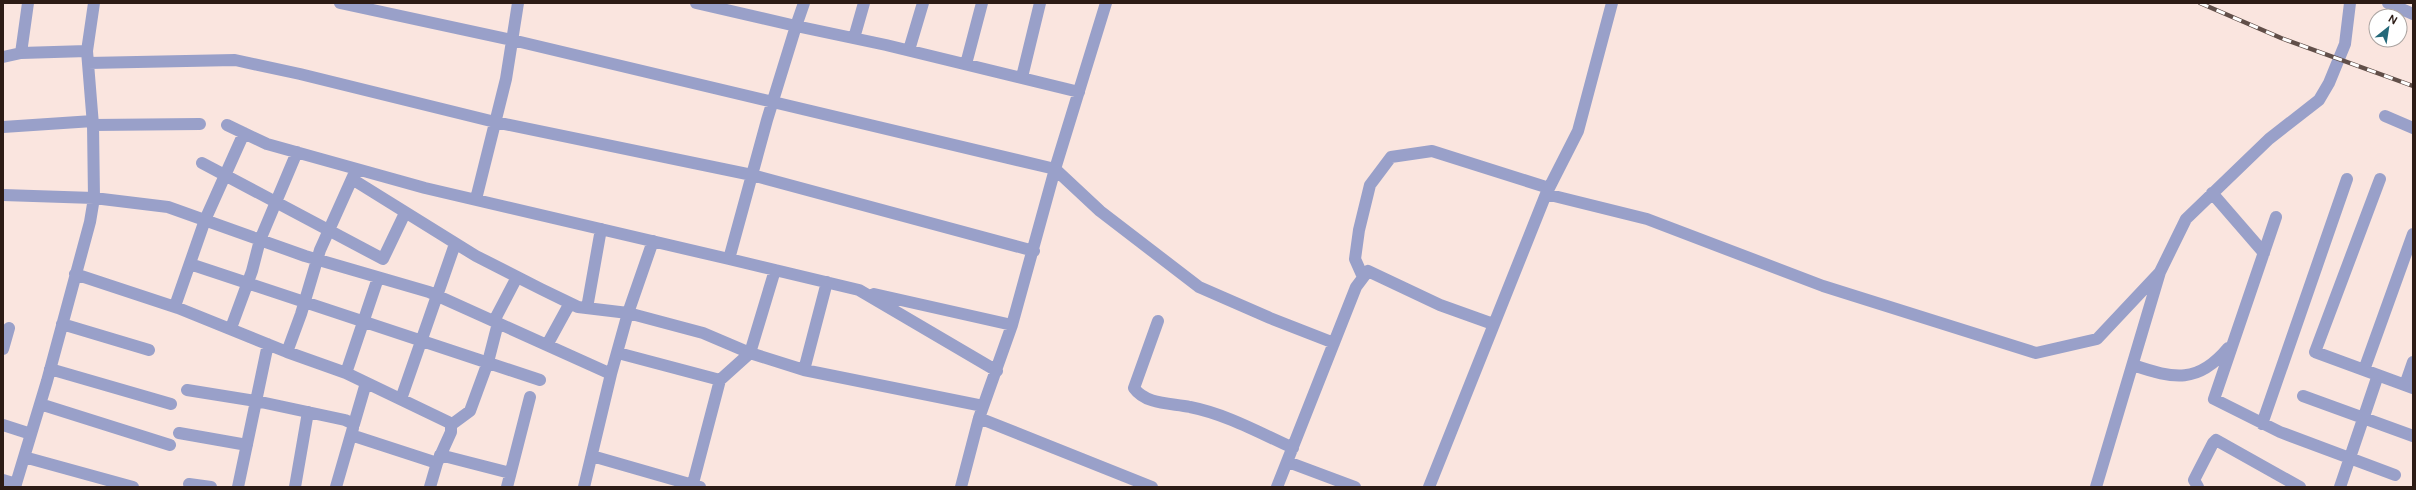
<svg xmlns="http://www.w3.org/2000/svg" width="2416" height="490" font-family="'DM Sans',sans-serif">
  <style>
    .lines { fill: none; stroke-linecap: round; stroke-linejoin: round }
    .minor { stroke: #99a0c9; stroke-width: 12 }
    .rail-casing { stroke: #614f49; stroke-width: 4.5 }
    .rail { stroke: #fff; stroke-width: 3; stroke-dasharray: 9; stroke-linecap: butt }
  </style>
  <rect width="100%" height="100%" fill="#fae5df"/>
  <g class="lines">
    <path class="minor" d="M340 3 512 40 1055 169 1100 211 1199 287 1270 318 1334 343
      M804 3 796 26 886 45 1079 92
      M1612 3 1578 131 1546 194 1647 219 1823 286 2036 353 2097 339 2160 272
      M2388 3 2413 14
      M854 38 864 3
      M909 50 923 3
      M21 53 87 51
      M3 57 21 53 28 3
      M88 63 235 60 300 74 495 122 752 175 1034 251
      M966 64 982 3
      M1022 77 1040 3
      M2385 116 2413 128
      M93 125 200 124
      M227 125 267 144 425 188 729 259 767 120 796 26 696 3
      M3 127 93 121
      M202 163 383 259 405 213
      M352 179 476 256 541 289 578 307 628 313 611 374 584 487
      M2380 179 2315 352 2413 388
      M2212 193 2264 253
      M3 195 94 198 168 207 305 256 429 292 611 374
      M476 199 506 79 518 3
      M2276 217 2214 399 2280 432 2395 475
      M653 241 628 313 703 333 750 353 804 370 983 406
      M729 259 859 290 997 371
      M190 264 540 380
      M75 274 178 308 287 352 346 373 448 422 451 425V432L437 463 430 487
      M1363 277 1355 259 1359 230 1370 185 1391 157 1432 151 1549 188
      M874 294 1012 325
      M175 306 205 220 244 133
      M587 308 601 229
      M494 321 517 277
      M1158 321 1134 388C1146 405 1172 403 1190 407 1226 414 1260 433 1293 448
      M62 324 149 350
      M231 328 252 271 260 240 297 152
      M547 345 570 303
      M3 349 9 328
      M287 352 301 314 320 250 355 172
      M618 353 720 380 750 353 775 270
      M2133 365C2174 379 2198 384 2228 348
      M50 369 171 404
      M804 370 827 282
      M2364 370 2413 234
      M346 373 378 278
      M2405 385 2413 362
      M187 390 256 401 345 420 354 424 366 383
      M2303 396 2413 436
      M401 399 455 244
      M40 404 170 445
      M979 418 1152 487
      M2262 424 2347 179
      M3 425 31 434
      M451 425 470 411 488 362 498 323
      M179 433 247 445
      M351 435 437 463
      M440 455 510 473
      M592 456 700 487
      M24 457 133 487
      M1288 462 1355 487
      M3 480 16 484
      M189 484 211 487
      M15 487 47 381 90 222 94 198 93 125 87 51 94 3
      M238 487 268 344
      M295 487 308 412
      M336 487 353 428
      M507 487 530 397
      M692 487 720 380
      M961 487 979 418 1012 325 1055 169 1106 3
      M1277 487 1356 287 1368 271 1440 305 1493 324
      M1429 487 1546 194
      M2096 487 2160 272 2186 219 2269 139 2319 100 2329 83 2345 44 2350 3
      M2198 487 2194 480 2213 443 2216 440 2300 487
      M2340 487 2378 375"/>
    <g class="rail-casing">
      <path id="rail" d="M2200 3 2281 38 2413 86"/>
    </g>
    <use href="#rail" class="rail"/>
  </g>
  <rect width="2416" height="490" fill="none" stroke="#2c1b15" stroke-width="8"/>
  <g transform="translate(2388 28) rotate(30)"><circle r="19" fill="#ffffff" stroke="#aba4a1"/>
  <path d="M0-3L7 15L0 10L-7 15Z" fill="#25697a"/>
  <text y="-6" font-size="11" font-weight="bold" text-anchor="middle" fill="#2c1b15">N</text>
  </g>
</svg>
